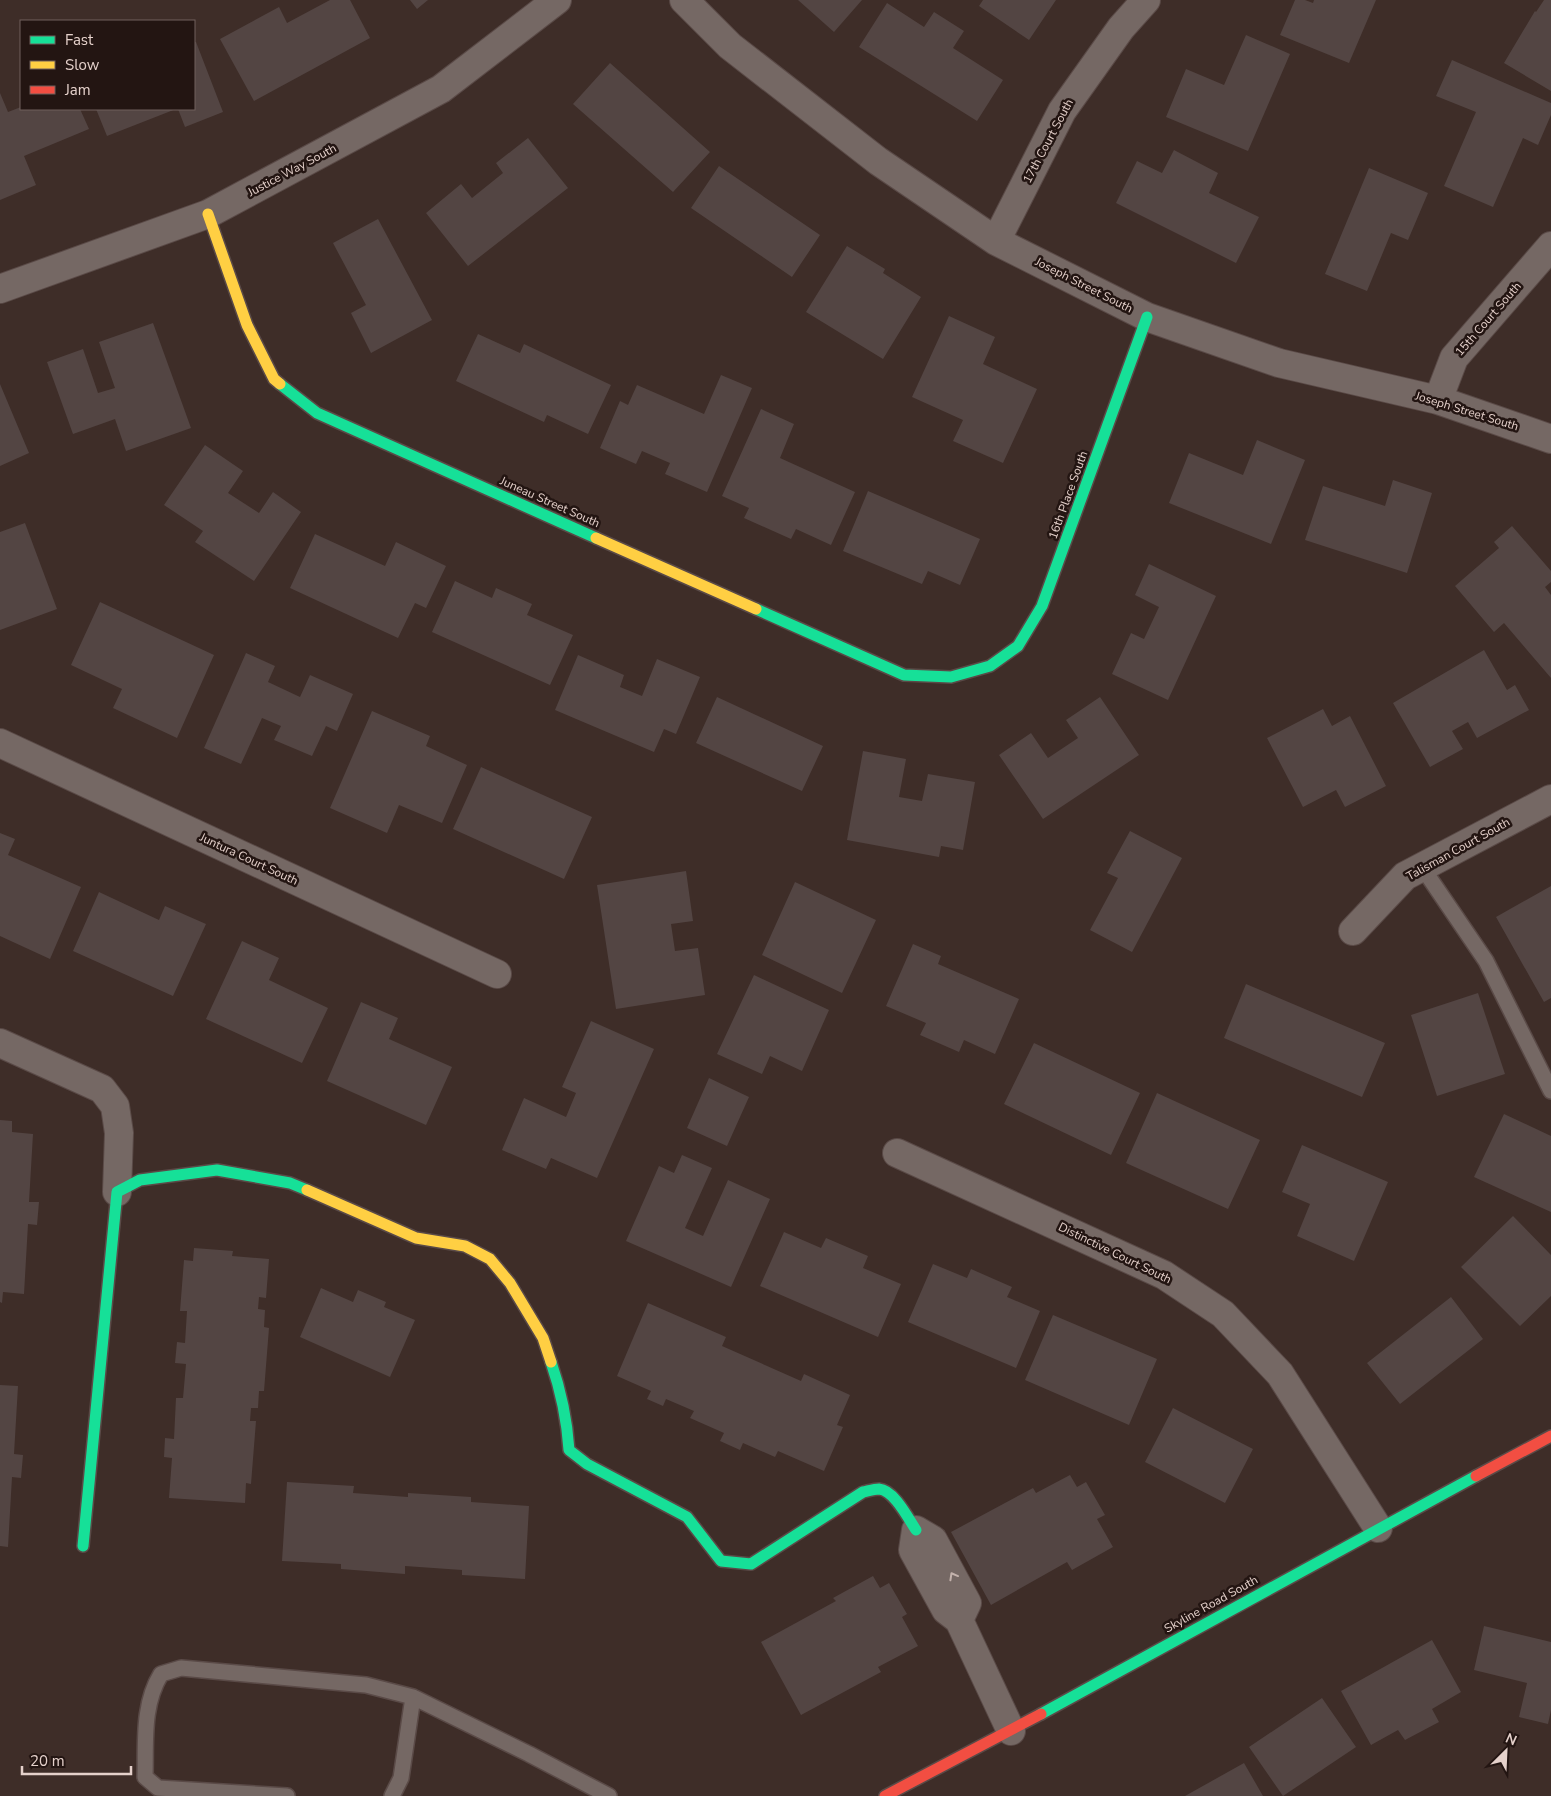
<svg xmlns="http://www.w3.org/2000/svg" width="1551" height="1796" font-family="'Nunito Sans',sans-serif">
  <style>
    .building { fill: #534543 }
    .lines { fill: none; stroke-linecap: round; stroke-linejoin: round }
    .lane-casing { stroke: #5a4a47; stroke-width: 18 }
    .street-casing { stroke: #5a4a47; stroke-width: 30 }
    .fast-casing { stroke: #5a4a47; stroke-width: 14 }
    .slow-casing { stroke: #5a4a47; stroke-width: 14 }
    .jam-casing { stroke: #5a4a47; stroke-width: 14 }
    .lane { stroke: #756864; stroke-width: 15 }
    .street { stroke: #756864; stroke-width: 28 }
    .fast { stroke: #16e098; stroke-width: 11 }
    .slow { stroke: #ffcf43; stroke-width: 11 }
    .jam { stroke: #f24e42; stroke-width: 11 }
    .oneway { stroke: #c3b2ac }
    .labels { text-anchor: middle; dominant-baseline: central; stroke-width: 5; stroke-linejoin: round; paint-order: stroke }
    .street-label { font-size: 12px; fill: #e5d1cb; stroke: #231512 }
  </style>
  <rect width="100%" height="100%" fill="#3e2d28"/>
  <path class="building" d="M330 0H350L370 38 254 101 220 39 279 7 287 23Z
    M410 0H428L417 9Z
    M798 0H862L834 32Z
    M983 0H1056L1029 40 979 6Z
    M1295 0H1305L1313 3 1314 0H1376L1349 63 1280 35Z
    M1544 0H1551V91L1504 63 1535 11 1536 12Z
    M887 3 924 27 934 12 964 31 953 48 1003 80 977 121 859 47Z
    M1246 35 1290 54 1248 151 1166 117 1186 69 1224 85Z
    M194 42H196L223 112 185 127 178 109H194Z
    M1452 60 1551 103V115L1538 145 1523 138 1493 207 1444 186 1476 112 1436 96Z
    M610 63 710 152 673 192 573 104Z
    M0 93 8 112 21 107V109H80L89 129 24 156 36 185 0 200Z
    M96 109H176L107 136Z
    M528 138 568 188 468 266 426 213 461 184 472 198 503 173 496 163Z
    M1174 150 1218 173 1209 193 1259 217 1236 263 1116 203 1137 161 1162 173Z
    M719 166 820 235 792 277 691 208Z
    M1369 168 1428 193 1408 240 1391 233 1367 291 1325 274Z
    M378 219 432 320 371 353 351 313 366 305 333 243Z
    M847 246 885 269 883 273 921 297 883 359 806 312Z
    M949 316 995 337 983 364 1037 389 1003 463 953 441 963 420 912 397Z
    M153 323 191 428 126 451 115 419 73 434 47 362 83 349 98 393 115 388 99 342Z
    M478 334 520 353 524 344 611 385 588 434 547 415 544 422 456 381Z
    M721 375 752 388 707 492 665 474 670 463 642 451 636 464 600 448 620 401 628 405 637 385 704 414Z
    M0 384 29 453 0 466Z
    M761 409 794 424 780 458 855 492 831 545 796 529 791 539 744 518 749 508 722 496Z
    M1257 440 1305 460 1271 544 1169 503 1189 453 1243 475Z
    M205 445 243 471 228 493 259 513 273 492 301 512 254 581 195 542 203 531 164 505Z
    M1393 480 1432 493 1407 573 1305 540 1323 486 1385 506Z
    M868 491 980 539 960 585 928 571 922 584 843 551Z
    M25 523 57 609 0 630V532Z
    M1512 526 1551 571V582L1545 587 1551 595V678L1504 623 1494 632 1455 586 1499 548 1494 542Z
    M315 534 385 566 396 542 446 566 426 608 415 603 398 638 290 588Z
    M1149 564 1216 596 1168 700 1112 674 1131 633 1144 639 1159 607 1135 595Z
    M455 581 492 598 496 588 532 604 527 615 573 635 550 685 432 632Z
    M100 602 214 655 177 738 113 708 122 689 71 665Z
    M1484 650 1507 690 1515 685 1529 710 1477 738 1468 722 1452 731 1463 749 1430 767 1393 703Z
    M246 653 275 666 268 682 300 697 310 675 353 694 337 731 326 726 312 756 274 740 281 726 262 718 241 764 204 748Z
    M578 655 624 675 620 687 642 696 657 659 700 677 676 734 664 729 654 752 555 710Z
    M717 697 823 746 802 791 696 743Z
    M1100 697 1139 755 1043 819 999 755 1031 733 1048 758 1078 738 1066 720Z
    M1323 709 1332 726 1350 716 1386 786 1345 807 1336 790 1303 807 1267 738Z
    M372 711 430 736 426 746 467 765 442 823 399 805 387 833 330 808Z
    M863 751 906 759 899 797 922 801 928 774 975 782 963 850 941 846 939 857 847 840Z
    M481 767 592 817 564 879 453 829Z
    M1130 831 1182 858 1132 952 1090 930 1118 878 1107 873Z
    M0 833 15 839 8 855 81 887 50 959 0 936Z
    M686 871 693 921 671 924 675 951 698 948 705 995 616 1009 597 885Z
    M795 882 876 920 842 993 762 955Z
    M1551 886V998L1544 1002 1496 917Z
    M99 892 159 920 165 906 206 924 173 996 73 951Z
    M242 941 279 958 269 980 328 1008 302 1063 206 1019Z
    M913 944 941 956 938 964 1019 999 995 1054 964 1040 959 1052 920 1035 926 1023 886 1006Z
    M754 975 829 1010 802 1071 770 1056 762 1074 717 1054Z
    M1246 984 1385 1043 1362 1097 1224 1038Z
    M1478 993 1505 1074 1437 1096 1411 1015Z
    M361 1002 398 1018 389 1039 452 1067 426 1125 327 1081Z
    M591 1021 654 1049 597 1178 551 1158 546 1169 502 1150 524 1098 566 1117 576 1093 562 1087Z
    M1034 1043 1140 1093 1111 1155 1004 1104Z
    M709 1078 749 1097 727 1146 687 1128Z
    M1157 1093 1260 1140 1228 1209 1126 1163Z
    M1504 1114 1551 1136V1212L1474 1177Z
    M0 1120 12 1121V1132L33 1134 29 1202H39L37 1225 28 1224 24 1294 3 1292 2 1303 0 1302Z
    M1302 1145 1388 1182 1354 1261 1297 1236 1310 1204 1282 1192Z
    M682 1155 712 1168 685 1228 703 1236 728 1180 770 1199 731 1287 626 1241 659 1166 674 1173Z
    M1513 1216 1551 1255V1296L1520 1326 1461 1267Z
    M784 1232 821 1248 826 1238 868 1256 863 1268 901 1284 878 1337 760 1286Z
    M194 1248 233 1251 232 1256 269 1259 266 1298 259 1297 258 1309 265 1310 264 1327 269 1328 264 1391H259L258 1408H251L250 1421H256L251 1484 246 1483 245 1503 169 1498 172 1458 164 1457 165 1438 174 1439 176 1398H183L186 1364 175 1363 177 1342 185 1343 187 1311H180L184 1260 193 1261Z
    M933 1264 967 1278 971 1269 1012 1287 1007 1297 1040 1311 1016 1368 908 1322Z
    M321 1288 353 1302 358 1290 386 1302 384 1307 415 1320 390 1377 300 1337Z
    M1451 1297 1483 1339 1400 1404 1367 1363Z
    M648 1303 726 1337 722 1346 801 1381 804 1374 850 1395 837 1425 843 1427 824 1471 778 1451 775 1457 743 1443 740 1450 720 1441 724 1433 690 1418 694 1411 666 1399 663 1406 647 1399 651 1391 617 1376Z
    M1053 1315 1157 1359 1129 1425 1025 1380Z
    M0 1385 18 1386 14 1454 23 1455 21 1478 12 1477 8 1547 0 1546Z
    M1173 1408 1253 1449 1225 1503 1145 1462Z
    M1070 1475 1077 1487 1086 1482 1105 1515 1097 1519 1113 1547 1072 1570 1067 1562 991 1605 951 1532 1033 1488 1036 1493Z
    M287 1482 354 1486 353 1493 408 1497V1493L471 1497V1502L529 1506 525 1579 462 1575V1570L405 1566V1574L341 1569V1564L282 1561Z
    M873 1576 880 1588 889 1583 907 1614 902 1617 918 1646 878 1667 881 1672 801 1715 761 1642 836 1601 833 1598Z
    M1484 1626 1551 1642V1710L1548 1724 1519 1717 1527 1683 1474 1670Z
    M1432 1640 1461 1692 1432 1709 1439 1722 1405 1740 1398 1730 1371 1745 1341 1691Z
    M1322 1698 1356 1747 1283 1796 1249 1747Z
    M1244 1763 1263 1796H1185Z"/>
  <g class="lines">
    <g class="lane-casing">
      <path id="lane" d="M1422 867 1486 961 1551 1091
        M287 1796 158 1788 145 1777C146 1742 142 1705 161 1674L181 1668 366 1685 413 1697 529 1754 609 1796
        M392 1796 401 1778 413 1697"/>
    </g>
    <g class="street-casing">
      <path id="street" d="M684 0 730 46 878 161 996 241 1147 317 1279 363 1438 400 1551 439
        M996 241 1062 111 1121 28 1146 0
        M0 289 208 214 441 89 557 0
        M1438 400 1454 358 1551 246
        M0 743 497 974
        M1353 931 1405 876 1551 799
        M0 1043 102 1089 115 1106 119 1133 117 1192
        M897 1153 1164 1275 1223 1314 1280 1374 1378 1528
        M959 1620 967 1603 933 1540 916 1530 913 1550 946 1610 959 1620 1011 1731"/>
    </g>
    <g class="fast-casing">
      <path id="fast" d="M280 384 317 413 596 538
        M756 609 904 675 951 677 990 666 1018 646 1042 606 1147 317
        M551 1362C561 1391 567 1420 569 1450L587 1464 687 1517 721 1561 751 1564 863 1492C868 1491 874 1489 879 1489 894 1490 908 1518 916 1530
        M83 1546 117 1192 140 1180 217 1170 290 1183 307 1190
        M1041 1714 1476 1476"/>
    </g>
    <g class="slow-casing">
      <path id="slow" d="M208 214 247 325 274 379 280 384
        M596 538 756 609
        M307 1190 416 1238 465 1246 490 1259 510 1283 543 1338 551 1362"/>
    </g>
    <g class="jam-casing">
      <path id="jam" d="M1476 1476 1551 1436
        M885 1796 1041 1714"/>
    </g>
    <use href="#lane" class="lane"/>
    <use href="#street" class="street"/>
    <use href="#fast" class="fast"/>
    <use href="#slow" class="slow"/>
    <use href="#jam" class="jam"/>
  </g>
  <defs><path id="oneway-chevron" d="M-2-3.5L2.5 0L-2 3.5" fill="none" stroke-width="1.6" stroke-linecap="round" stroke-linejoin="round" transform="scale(1.25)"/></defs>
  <use class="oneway" href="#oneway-chevron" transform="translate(953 1576) rotate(-119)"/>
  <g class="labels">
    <g class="street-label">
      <text transform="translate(1048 141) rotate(-62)">17th Court South</text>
      <text transform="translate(292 170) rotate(-28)">Justice Way South</text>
      <text transform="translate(1084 285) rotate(27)">Joseph Street South</text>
      <text transform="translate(1488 319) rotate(-49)">15th Court South</text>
      <text transform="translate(1467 411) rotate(17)">Joseph Street South</text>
      <text transform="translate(1068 495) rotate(-70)">16th Place South</text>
      <text transform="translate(550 502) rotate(24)">Juneau Street South</text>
      <text transform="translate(1458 849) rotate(-29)">Talisman Court South</text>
      <text transform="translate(249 859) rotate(25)">Juntura Court South</text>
      <text transform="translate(1115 1253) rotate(26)">Distinctive Court South</text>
      <text transform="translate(1211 1604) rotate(-29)">Skyline Road South</text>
    </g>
  </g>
  <rect x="20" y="20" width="175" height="90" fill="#231512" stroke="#71605c"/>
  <rect x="30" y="36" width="25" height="8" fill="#16e098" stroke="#71605c"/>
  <text x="65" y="45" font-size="15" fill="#e5d1cb">Fast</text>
  <rect x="30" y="61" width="25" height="8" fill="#ffcf43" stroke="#71605c"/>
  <text x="65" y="70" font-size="15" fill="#e5d1cb">Slow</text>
  <rect x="30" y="86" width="25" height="8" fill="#f24e42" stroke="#71605c"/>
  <text x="65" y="95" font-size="15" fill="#e5d1cb">Jam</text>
  <g transform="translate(1506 1751) rotate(24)" stroke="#231512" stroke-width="4" paint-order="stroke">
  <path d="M0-4L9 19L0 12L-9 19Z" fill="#e5d1cb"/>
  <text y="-8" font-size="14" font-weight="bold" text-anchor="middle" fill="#e5d1cb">N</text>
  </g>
  <path d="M22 1766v8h109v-8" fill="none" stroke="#e5d1cb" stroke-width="2.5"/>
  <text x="30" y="1766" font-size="15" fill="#e5d1cb" stroke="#231512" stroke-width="4" paint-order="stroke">20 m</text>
</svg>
